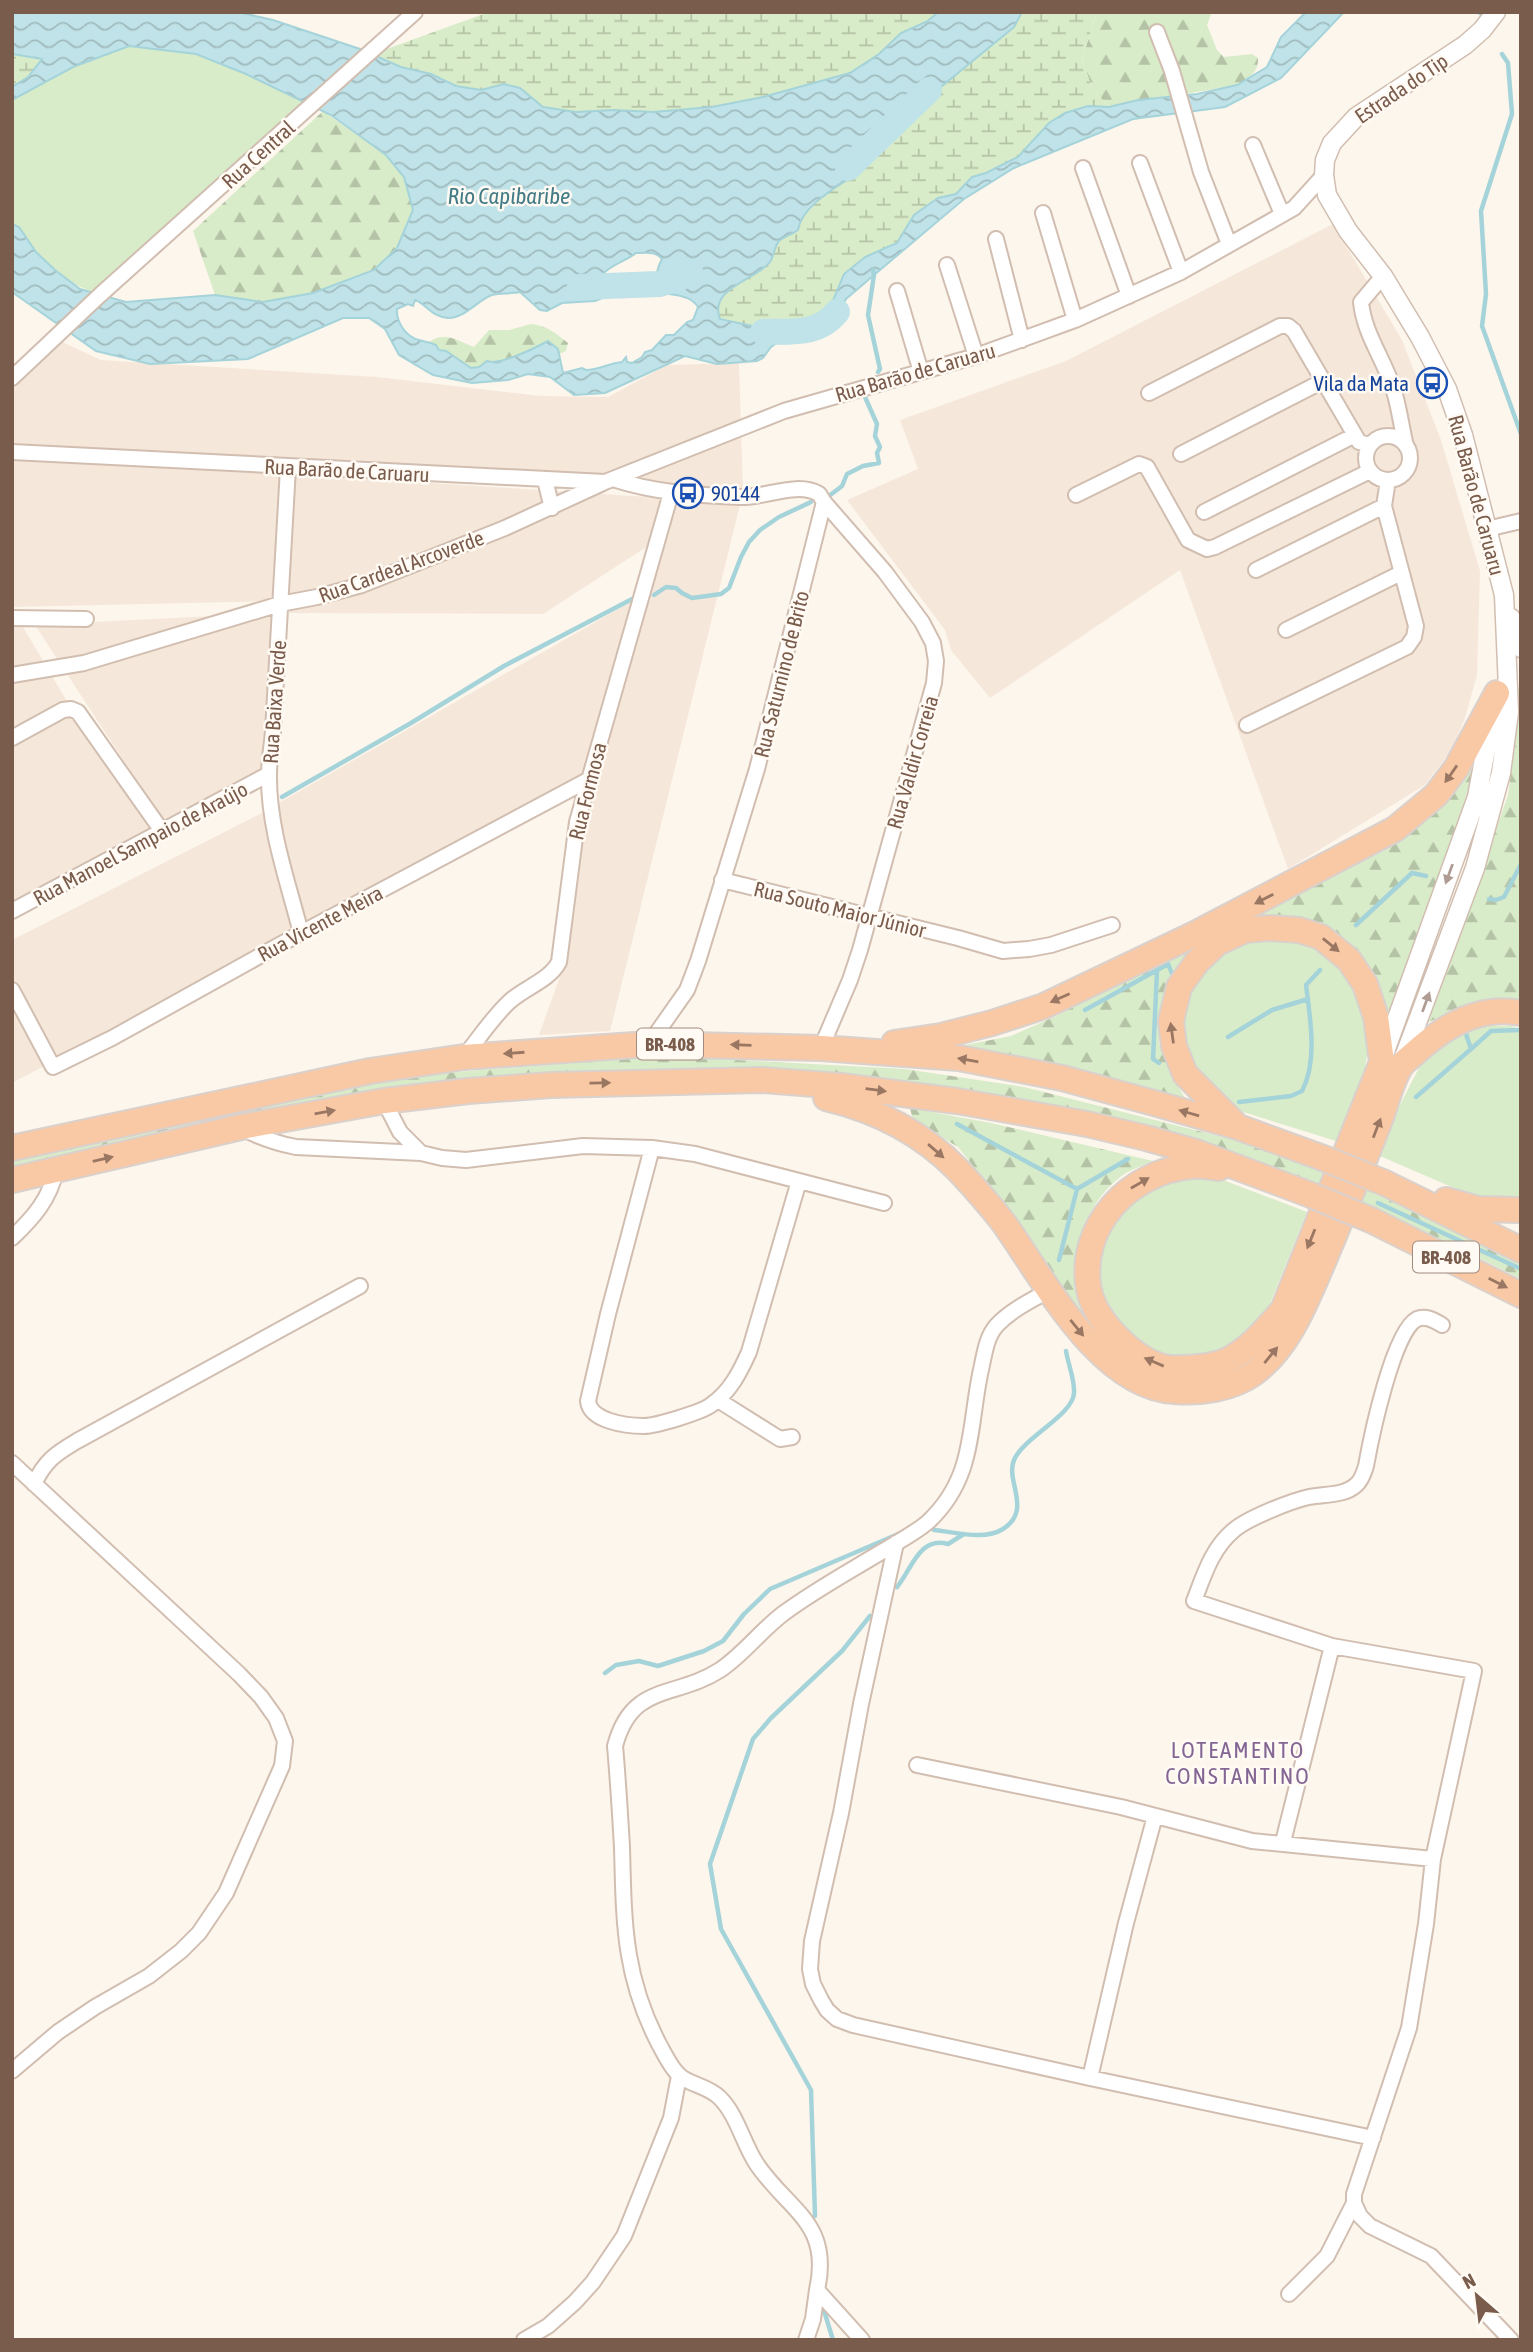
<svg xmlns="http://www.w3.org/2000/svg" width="1533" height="2352" font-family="'Asap Condensed',sans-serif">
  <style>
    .residential { fill: #f5e8da }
    .green { fill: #d8ecc9 }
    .forest { fill: url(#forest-firs) }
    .wetland { fill: url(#wetland-marsh) }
    .water { fill: url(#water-waves); stroke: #a5d3da; stroke-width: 2; fill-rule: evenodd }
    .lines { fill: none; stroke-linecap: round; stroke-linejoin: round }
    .stream { stroke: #a5d3da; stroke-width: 4.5 }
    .river { stroke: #bfe3e8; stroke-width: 26 }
    .minor-casing { stroke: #d1beb0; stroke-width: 18 }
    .tertiary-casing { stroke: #d1beb0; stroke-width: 21 }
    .trunk-casing { stroke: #dad1cd; stroke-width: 28 }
    .minor { stroke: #fff; stroke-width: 14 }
    .tertiary { stroke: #fff; stroke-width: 18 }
    .trunk { stroke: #f9c8a4; stroke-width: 24 }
    .trunk-bridge-casing { stroke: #dad1cd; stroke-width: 28; stroke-linecap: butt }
    .trunk-bridge { stroke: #f9c8a4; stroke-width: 24 }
    .oneway { fill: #9a7763 }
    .oneway2 { fill: #af9d94 }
    .labels { text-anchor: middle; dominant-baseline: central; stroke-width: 5; stroke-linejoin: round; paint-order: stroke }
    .shield { fill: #fffaf3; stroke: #a28b7f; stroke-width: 2 }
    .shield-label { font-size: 19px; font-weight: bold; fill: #7a5c4d }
    .street-label { font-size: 21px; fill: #7a5c4d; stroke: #fffaf3 }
    .transit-label { font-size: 21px; fill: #164399; stroke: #fffaf3; text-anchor: end }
    .water-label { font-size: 23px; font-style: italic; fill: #437c86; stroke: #fffaf3 }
    .neighbourhood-label { font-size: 23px; letter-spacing: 2px; fill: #846695; stroke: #fffaf3 }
  </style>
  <defs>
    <pattern id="forest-firs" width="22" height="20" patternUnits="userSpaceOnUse" patternTransform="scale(1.75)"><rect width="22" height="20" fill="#d8ecc9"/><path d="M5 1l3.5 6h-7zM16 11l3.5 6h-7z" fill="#b4c2a5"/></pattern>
    <pattern id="wetland-marsh" width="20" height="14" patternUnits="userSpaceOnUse" patternTransform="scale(1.75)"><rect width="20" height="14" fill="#d8ecc9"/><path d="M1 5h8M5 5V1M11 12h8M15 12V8" fill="none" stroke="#b4c2a5"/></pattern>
    <pattern id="water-waves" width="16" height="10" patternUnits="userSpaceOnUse" patternTransform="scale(1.75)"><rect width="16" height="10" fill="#bfe3e8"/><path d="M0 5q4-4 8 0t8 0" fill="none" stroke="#a0bbbe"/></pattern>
  </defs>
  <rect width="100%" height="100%" fill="#fdf6ec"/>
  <path class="residential" d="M1333 224 1402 340 1441 440 1480 571 1477 675 1465 718 1453 748 1425 785 1288 869 1180 570 990 698 951 650 945 630 847 500 918 469 900 420 1066 361Z
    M60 341 101 360 377 377 541 396 608 397 667 365 739 363 743 490 12 447V384Z
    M12 459 281 473 276 601 12 607Z
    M291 474 665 498 654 542 543 614 286 613Z
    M675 498 740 505 610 1031 539 1035 567 957 585 808Z
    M634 600 583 776 305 925 277 804Z
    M271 613 264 768 165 824 35 625Z
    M12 627H23L68 703 12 734Z
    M69 714 76 717 155 829 12 906V744Z
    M266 811 296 930 56 1059 12 979V940Z
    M12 1001 46 1065 12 1083Z"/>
  <path class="green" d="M129 45 196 54 246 74 305 102 94 292C72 286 49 268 34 250 27 241 23 229 12 224V100L73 67Z
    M1253 937 1314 942 1354 981 1370 1040 1363 1078 1336 1141 1227 1107 1204 1087 1179 1042 1185 997 1208 961Z
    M1487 1026H1511L1521 1030V1197L1506 1201 1475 1197 1375 1154 1426 1054C1444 1040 1465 1030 1487 1026Z
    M1197 1170 1307 1212 1267 1311 1247 1335 1222 1353 1172 1359 1120 1334 1093 1277 1113 1209 1122 1200Z"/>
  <path class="forest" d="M1097 12H1212L1207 25 1217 50 1224 57 1252 54 1258 58C1259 73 1248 78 1237 85L1109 107 1092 88 1082 59Z
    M323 111 386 155 404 177 413 210 397 248 374 270 313 293 263 302 215 295 193 231Z
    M531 324C546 325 557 334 568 343L566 351 559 354 558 349 543 344C540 346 503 362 498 363 492 364 493 364 487 361L479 367 471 368 429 342C445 331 458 341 474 347L489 330H509Z
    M1518 686 1521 698V1006L1452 1013 1423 1024 1484 863 1508 795 1515 746Z
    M1481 747 1451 846 1388 1018 1377 980 1352 946 1312 922 1240 925 1163 1003 1159 1043 1174 1080 1190 1106 945 1049 1011 1036 1054 1017 1222 930 1388 848 1430 817 1465 778Z
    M663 1056 905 1069 1024 1087 1274 1150 1326 1167 1321 1191 1147 1133 617 1072 12 1174V1160L292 1097 405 1076Z
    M910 1108 991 1123 1153 1161C1142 1166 1128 1170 1119 1178 1087 1203 1067 1256 1076 1295 1079 1309 1087 1323 1093 1335L997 1196 958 1147 913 1120Z
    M1359 1185 1521 1261V1279L1477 1257 1353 1200Z"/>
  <path class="wetland" d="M489 12H938L928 21 901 33 879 54 850 73 763 97 712 107 653 112 614 110 576 112 543 107 520 88 504 84 481 90 456 86 431 74 401 67 373 54Z
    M1022 12H1097L1082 59 1092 88 1109 107 1088 106 1039 134 1018 157 986 173 972 177 956 194 938 198 927 205 914 215 897 243 865 257 844 274 832 303 821 314 812 319 785 326 757 327 720 318C708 288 756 281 770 262 774 256 774 247 779 241 783 237 793 234 798 231 802 205 845 182 864 168 871 162 873 152 878 145L869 140 888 119 909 113 1014 27Z
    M12 54 42 59 28 77 12 87Z"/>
  <path class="water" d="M12 12H238L273 20 360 49 401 67 431 74 456 86 481 90 504 84 520 88 543 107 576 112 614 110 653 112 712 107 763 97 850 73 879 54 901 33 928 21 938 12H1022L1014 27 909 113 889 119 886 124 870 140 879 144C874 152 871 162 864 168 845 183 802 203 798 230 793 234 783 237 779 241 774 247 774 256 770 262 756 280 708 288 720 319L757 327 785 326 812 319 821 314 832 303 844 274 865 257 897 243 914 215 938 198 956 194 972 177 986 173 1018 157 1049 123 1065 113 1088 106 1109 107 1138 100 1197 94 1237 85 1267 67 1281 37 1306 12H1344L1281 78 1225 107 1133 119 1014 168 964 199 874 275 846 299 834 320 813 331 793 332 771 347 763 358 757 361 717 364 685 356 605 393 574 395 550 377 528 374 508 380 472 383 433 375 399 355 385 329 369 318H343L248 359 150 364 96 351 12 292V224L19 227 36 252 55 270 80 289 126 302 215 295 263 302 313 293 374 270 397 248 413 210 404 177 386 155 331 115 246 74 196 54 129 46 73 67 12 100V87L28 77 42 59 12 54ZM636 253C645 253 656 251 662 259 655 272 655 281 664 293 677 296 690 295 698 307L693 320 687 322 674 335H666L652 350 645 352 642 357 632 363 627 362 626 357 622 362C609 363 599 370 586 370L582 368 563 373 558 349 548 341C535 348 499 366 487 361L479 367 471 368 446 351 439 350 436 345C430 342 425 342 419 340 406 337 396 322 397 309L408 304 413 306 415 300C427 304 431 317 448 318 464 319 479 299 492 295 500 293 511 294 520 292L540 310 547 311 562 303 595 301 622 290 617 289 616 282H604L602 275C611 264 625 262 636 253Z"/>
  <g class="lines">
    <path class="stream" d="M1479 12 1480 13
      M1502 54 1508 63 1512 114 1481 211 1486 294 1482 326 1521 434
      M873 270 874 275 868 315 880 369 878 372
      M829 496 842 486 847 474 863 466 879 463 877 453 880 447 875 436 877 424 865 397
      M654 595 666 587 676 588 682 593 692 598 721 594 729 588 741 557 749 542 760 530 779 517 811 502
      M282 797 411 723 504 666 636 597
      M1489 899 1496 900 1504 897 1521 864
      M1356 925 1412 873 1426 876
      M1157 971 1153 1059 1159 1063
      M1085 1010 1168 964 1173 976
      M1228 1037 1272 1010 1308 999
      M1471 1049 1491 1031 1521 1030
      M1416 1097 1471 1049 1465 1031
      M1239 1102 1291 1096 1302 1091C1318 1061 1310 1018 1306 985L1320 970
      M957 1124 1077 1189
      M1378 1203 1521 1269
      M1059 1260 1077 1189 1128 1159
      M934 1530C955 1532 984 1541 1003 1529 1033 1510 1005 1481 1014 1460 1023 1438 1073 1415 1074 1393 1075 1380 1068 1364 1066 1351
      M897 1587C912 1569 919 1536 948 1544L964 1534
      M605 1673 616 1665 639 1661 658 1666 704 1651 723 1641 744 1614 770 1589 910 1529
      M815 2216 811 2090 721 1929 710 1864 753 1739 771 1718 842 1651 870 1616
      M822 2304 833 2340"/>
    <path class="river" d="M848 168 929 90
      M580 287 660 284 691 274
      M763 332C790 331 818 336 837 312"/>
    <g class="minor-casing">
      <path id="minor" d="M1157 32 1172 71 1201 172 1229 244
        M1253 145 1282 214
        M1140 163 1181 272
        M1083 168 1129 296
        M1043 213 1075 320
        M996 239 1022 340
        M947 265 976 356
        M1383 276 1361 302C1364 333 1382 356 1392 385 1399 404 1401 426 1406 446
        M897 291 921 372
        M12 378 100 295 415 12
        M1149 393 1280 326H1288L1294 331 1359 442 1370 445
        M1366 458a22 22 0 1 1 44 0a22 22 0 1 1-44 0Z
        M12 452 605 482 784 411 976 356 1075 320 1181 272 1294 208 1324 175
        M1181 454 1323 381
        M288 468 273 731C272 745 269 760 269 774 268 827 288 882 301 933
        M613 479C655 493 697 495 740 497 765 498 797 481 819 494L824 502 757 769 698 961 687 990 649 1044
        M545 480 552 508
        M1076 495 1139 464 1147 467 1188 540 1207 549 1215 547 1370 471
        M1204 512 1355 435
        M1487 529 1521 521
        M1256 570 1384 506
        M12 618 86 619
        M1286 630 1401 573
        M12 675 84 663 280 604 317 597 362 585 505 528 603 483
        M1247 725 1407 647 1414 637 1416 626 1384 506 1388 480
        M12 738 63 710 71 709 78 712 162 831
        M722 880 958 938 1003 951 1029 949 1051 945 1112 925
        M12 911 269 774
        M12 990 53 1067 112 1038 301 933 588 780
        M821 1048 850 980 860 950 934 683 936 661 933 643 922 622 885 572 824 502
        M464 1057C479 1038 492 1018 509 1002 525 987 549 981 559 962L577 822 671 493
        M384 1101 400 1132 421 1153
        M241 1127C259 1138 275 1143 296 1147L421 1153 442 1158 466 1160 583 1146 652 1148 695 1154 884 1203
        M652 1148 608 1314 588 1401C590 1421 626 1426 644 1426 656 1426 702 1412 711 1405 730 1392 740 1372 749 1352L799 1181
        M12 1238C33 1218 50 1199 56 1170
        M1442 1325C1435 1321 1426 1315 1417 1319 1393 1331 1371 1438 1366 1466 1364 1472 1362 1480 1356 1485 1344 1496 1324 1494 1309 1497 1291 1501 1248 1518 1234 1530 1212 1548 1204 1575 1194 1601L1332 1646 1474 1671 1433 1859 1426 1924 1409 2028 1354 2194V2203L1360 2216 1370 2226 1431 2256 1511 2340
        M718 1400 780 1439 792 1437
        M12 1463 239 1674 261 1697 276 1718 285 1741 282 1766 226 1893 199 1933 181 1951 149 1976 95 2007 58 2032 12 2071
        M34 1484C45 1461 55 1454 77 1441L360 1286
        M896 1543 861 1704 841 1813 812 1941 810 1969 813 1984 821 2000 827 2010 837 2019 853 2025 1090 2078 1373 2138
        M917 1765 1121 1807 1252 1841 1433 1859
        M1283 1842 1332 1646
        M1090 2078 1126 1923 1155 1816
        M1289 2294 1327 2256 1354 2203
        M524 2340 548 2326 575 2302 593 2282 624 2236 671 2118 679 2076
        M806 2340 813 2319 817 2290
        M862 2340 817 2290C832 2222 788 2211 756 2163 743 2143 737 2115 720 2098 707 2085 689 2085 679 2075 671 2068 664 2053 659 2044 623 1975 624 1921 622 1847 620 1813 618 1779 615 1746 632 1682 675 1699 720 1670 744 1654 761 1630 784 1613 815 1590 850 1571 883 1551 898 1542 915 1533 928 1522 977 1476 968 1424 982 1365 985 1351 987 1336 997 1325 1011 1310 1032 1300 1050 1290"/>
    </g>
    <g class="tertiary-casing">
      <path id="tertiary" d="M1511 618 1521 648
        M1383 1057 1477 797 1493 711
        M1403 1060 1475 868 1501 773 1509 712 1504 595 1463 435 1447 389 1420 337 1383 276 1348 231 1327 195 1324 175 1325 160 1332 143 1356 117 1465 45 1482 30 1496 12"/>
    </g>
    <g class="trunk-casing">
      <path id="trunk" d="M894 1043 941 1036 992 1023 1044 1006 1195 934 1395 829 1436 795 1457 767 1497 693
        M826 1098C877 1110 921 1132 958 1170 973 1186 989 1204 1003 1222 1042 1276 1099 1387 1174 1391 1201 1393 1232 1389 1254 1373 1288 1348 1305 1304 1321 1267 1342 1218 1361 1169 1380 1120 1386 1104 1392 1079 1401 1066 1405 1060 1412 1056 1417 1051 1446 1025 1480 1005 1521 1013
        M12 1148 370 1071 464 1057 649 1044 821 1048 959 1058 1062 1078 1154 1103 1238 1127 1323 1158
        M1219 1168C1210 1167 1200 1165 1192 1166 1130 1171 1077 1226 1089 1290 1095 1320 1131 1357 1160 1366 1174 1371 1214 1367 1228 1360 1251 1348 1266 1329 1283 1310L1382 1062 1376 1017 1365 984 1349 960 1321 937 1299 930 1269 928 1245 930 1217 943 1197 962 1179 987 1171 1021 1174 1046 1185 1074 1234 1123
        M12 1180 241 1127 384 1101 468 1091 551 1085 761 1080 841 1086 957 1101 1087 1124 1146 1138 1196 1152 1311 1195
        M1385 1183 1521 1250
        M1446 1200 1478 1209 1521 1210
        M1371 1220 1521 1295"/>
    </g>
    <use href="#minor" class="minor"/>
    <use href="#tertiary" class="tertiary"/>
    <use href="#trunk" class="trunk"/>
    <g class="trunk-bridge-casing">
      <path id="trunk-bridge" d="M1323 1158 1385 1183
        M1311 1195 1371 1220"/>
    </g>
    <use href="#trunk-bridge" class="trunk-bridge"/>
  </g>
  <defs><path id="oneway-solid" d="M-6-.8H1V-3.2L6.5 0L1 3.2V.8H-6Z" transform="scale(1.75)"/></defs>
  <g class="oneway">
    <use href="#oneway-solid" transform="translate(1451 774) rotate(125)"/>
    <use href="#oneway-solid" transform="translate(1264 899) rotate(153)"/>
    <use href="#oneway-solid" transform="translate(1331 945) rotate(39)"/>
    <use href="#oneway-solid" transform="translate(1060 998) rotate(156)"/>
    <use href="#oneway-solid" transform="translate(1172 1033) rotate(-98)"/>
    <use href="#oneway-solid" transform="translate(741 1045) rotate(-178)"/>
    <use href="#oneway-solid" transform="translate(514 1053) rotate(176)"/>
    <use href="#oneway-solid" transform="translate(968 1060) rotate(-170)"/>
    <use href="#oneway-solid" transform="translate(600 1083) rotate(-1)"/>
    <use href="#oneway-solid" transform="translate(876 1090) rotate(7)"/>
    <use href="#oneway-solid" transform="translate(325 1112) rotate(-10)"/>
    <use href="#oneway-solid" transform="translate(1189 1113) rotate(-164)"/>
    <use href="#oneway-solid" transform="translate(1377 1128) rotate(-69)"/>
    <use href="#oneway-solid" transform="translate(936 1151) rotate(41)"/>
    <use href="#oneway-solid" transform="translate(103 1159) rotate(-13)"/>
    <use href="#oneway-solid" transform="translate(1140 1183) rotate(-30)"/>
    <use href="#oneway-solid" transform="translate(1311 1239) rotate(112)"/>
    <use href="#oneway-solid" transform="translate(1498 1283) rotate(27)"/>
    <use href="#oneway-solid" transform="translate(1077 1328) rotate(51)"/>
    <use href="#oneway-solid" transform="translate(1271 1355) rotate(-51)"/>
    <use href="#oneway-solid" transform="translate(1154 1362) rotate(-157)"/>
  </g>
  <g class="oneway2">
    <use href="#oneway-solid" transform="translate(1449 874) rotate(110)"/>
    <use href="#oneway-solid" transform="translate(1426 1002) rotate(-70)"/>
  </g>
  <defs>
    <g id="bus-ring" transform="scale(1.575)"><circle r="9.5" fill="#fffaf3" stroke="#1a4fb4" stroke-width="1.5"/><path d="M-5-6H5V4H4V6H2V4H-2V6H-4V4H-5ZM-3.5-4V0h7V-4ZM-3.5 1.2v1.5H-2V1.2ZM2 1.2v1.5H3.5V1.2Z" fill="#1a4fb4"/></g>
  </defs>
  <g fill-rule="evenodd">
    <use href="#bus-ring" x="1432" y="383"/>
    <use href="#bus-ring" x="688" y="493"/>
  </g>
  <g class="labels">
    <g class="shield">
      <rect x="637" y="1028.5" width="66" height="31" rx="5"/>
      <rect x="1413" y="1241.5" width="66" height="31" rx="5"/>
    </g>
    <g class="shield-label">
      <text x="670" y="1044">BR-408</text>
      <text x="1446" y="1257">BR-408</text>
    </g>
    <g class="street-label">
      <text transform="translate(1401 88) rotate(-34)">Estrada do Tip</text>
      <text transform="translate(258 154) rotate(-42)">Rua Central</text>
      <text transform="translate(915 372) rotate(-16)">Rua Barão de Caruaru</text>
      <text transform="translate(347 470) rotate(3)">Rua Barão de Caruaru</text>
      <text transform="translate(1477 495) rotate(75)">Rua Barão de Caruaru</text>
      <text transform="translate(401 566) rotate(-20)">Rua Cardeal Arcoverde</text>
      <text transform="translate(781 674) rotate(-76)">Rua Saturnino de Brito</text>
      <text transform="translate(274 702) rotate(-86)">Rua Baixa Verde</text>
      <text transform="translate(912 762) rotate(-74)">Rua Valdir Correia</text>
      <text transform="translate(587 791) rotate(-76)">Rua Formosa</text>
      <text transform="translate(140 843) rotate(-28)">Rua Manoel Sampaio de Araújo</text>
      <text transform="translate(840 909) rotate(14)">Rua Souto Maior Júnior</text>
      <text transform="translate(320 923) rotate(-28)">Rua Vicente Meira</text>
    </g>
    <g class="transit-label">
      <text x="1409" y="383">Vila da Mata</text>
      <text x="711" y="493" text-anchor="start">90144</text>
    </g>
    <g class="water-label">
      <text x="509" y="196">Rio Capibaribe</text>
    </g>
    <g class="neighbourhood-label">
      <text x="1238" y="1750">LOTEAMENTO<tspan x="1238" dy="26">CONSTANTINO</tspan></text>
    </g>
  </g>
  <rect width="1533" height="2352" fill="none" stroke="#7a5c4d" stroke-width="28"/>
  <g transform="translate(1477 2296) rotate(332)" stroke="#fffaf3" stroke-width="5" paint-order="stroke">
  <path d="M0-5L12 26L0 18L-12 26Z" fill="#7a5c4d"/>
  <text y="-10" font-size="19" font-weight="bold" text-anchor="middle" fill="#7a5c4d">N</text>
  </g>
</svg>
